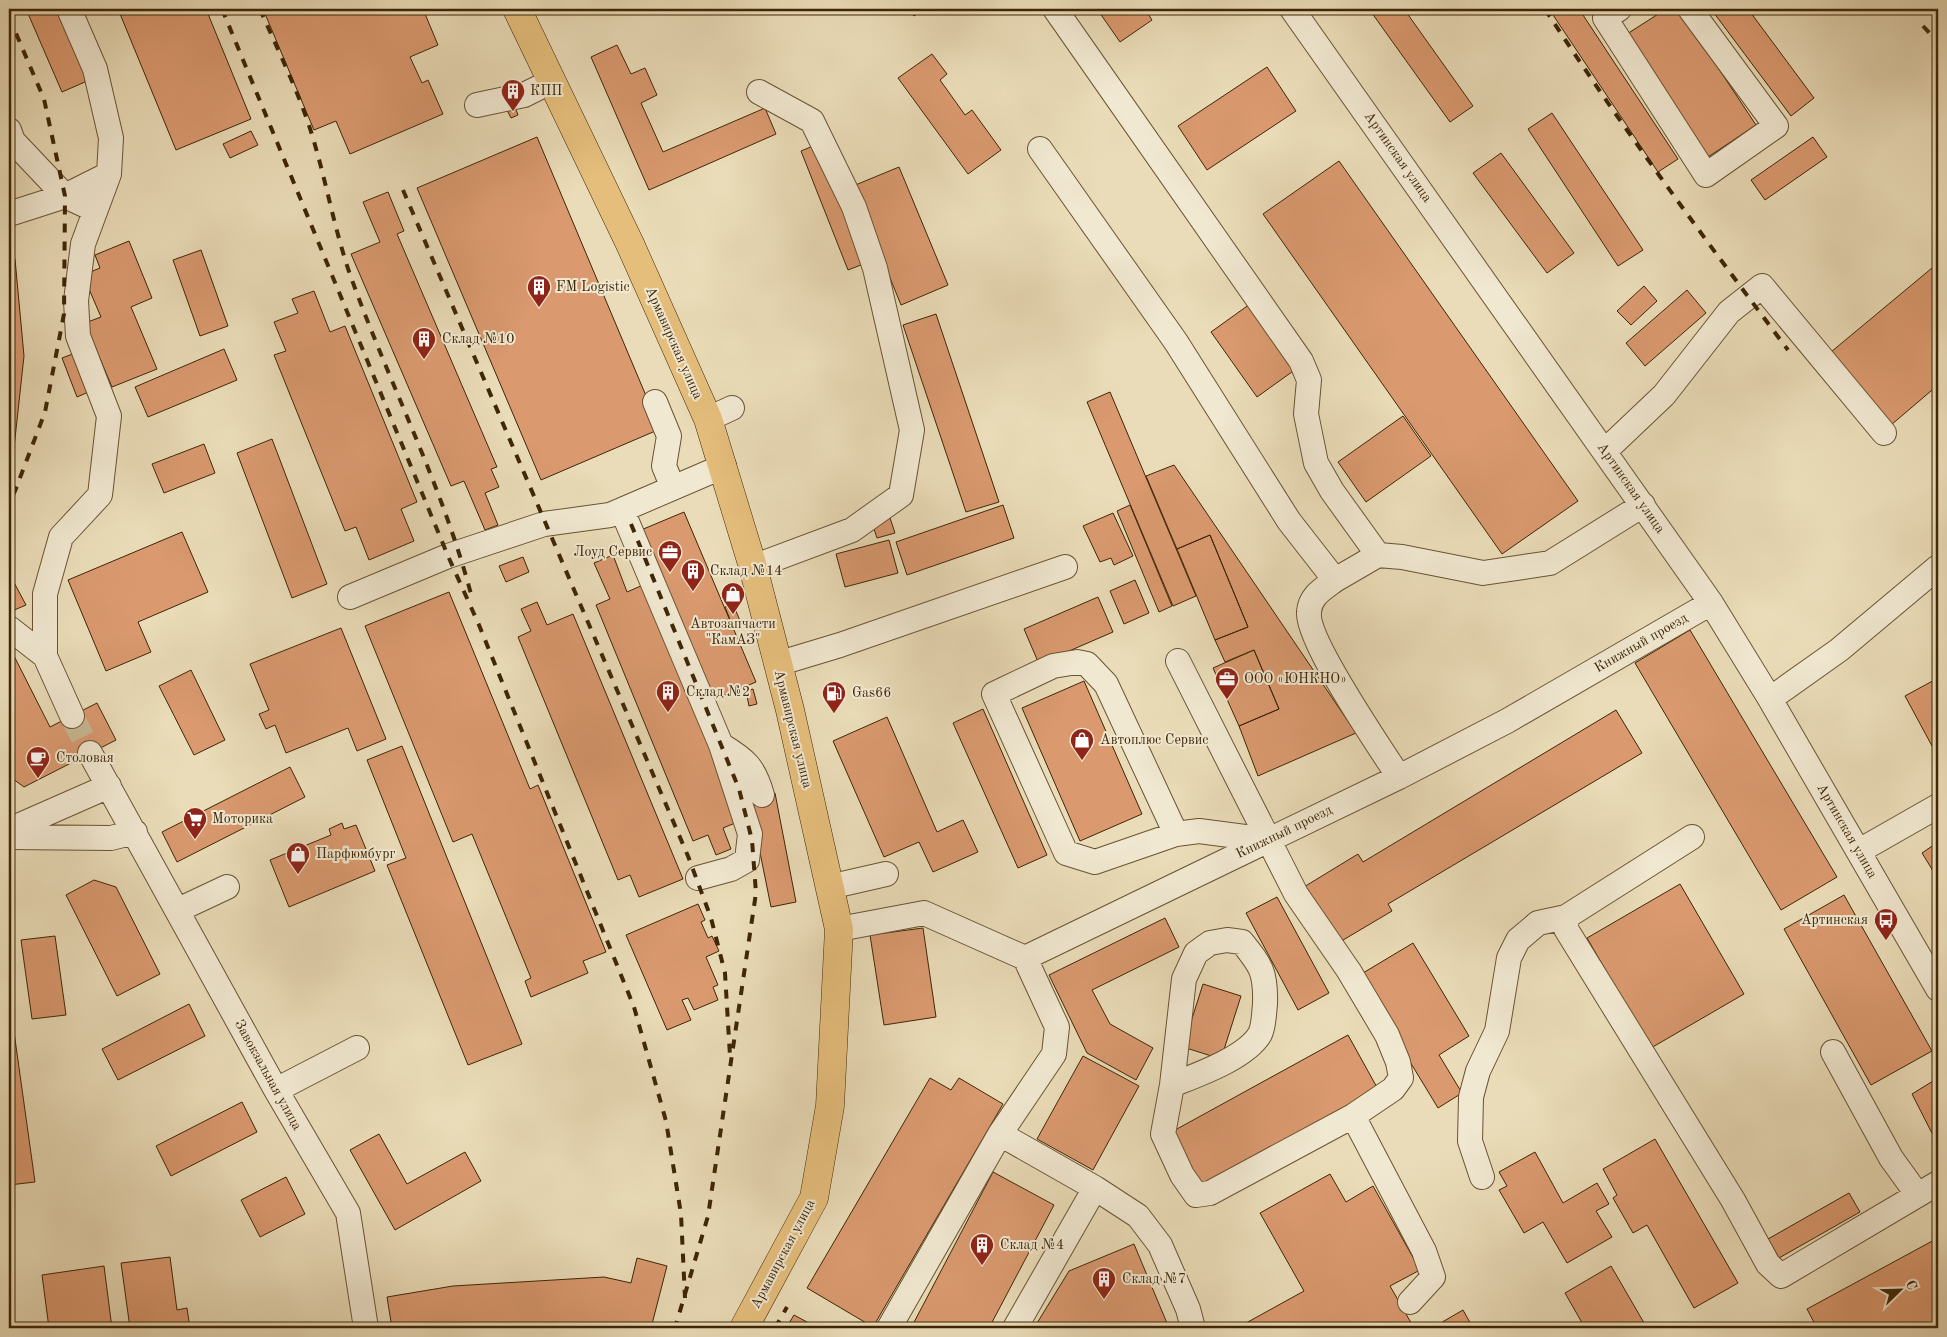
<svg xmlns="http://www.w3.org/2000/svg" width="1947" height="1337" font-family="'Old Standard TT',serif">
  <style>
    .building { fill: #da996f; stroke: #3e2606 }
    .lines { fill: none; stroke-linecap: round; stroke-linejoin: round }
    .minor-tunnel { stroke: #c8b894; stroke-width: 24; stroke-dasharray: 24 12; stroke-linecap: butt }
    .minor-casing { stroke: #695432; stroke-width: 26 }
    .major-casing { stroke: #3e2606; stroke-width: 29 }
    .minor { stroke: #f1e8d1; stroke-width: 24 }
    .major { stroke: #e5be7c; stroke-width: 28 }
    .rail { stroke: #3e2606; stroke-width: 4; stroke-dasharray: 9 9; stroke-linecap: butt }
    .labels { text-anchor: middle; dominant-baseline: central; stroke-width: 4; stroke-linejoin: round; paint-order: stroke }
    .poi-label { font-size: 14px; fill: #3e2606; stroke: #f1e8d1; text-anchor: start }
    .street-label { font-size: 14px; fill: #3e2606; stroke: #f1e8d1 }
  </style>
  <rect width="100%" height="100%" fill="#eadcb8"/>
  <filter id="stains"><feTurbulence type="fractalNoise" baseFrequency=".004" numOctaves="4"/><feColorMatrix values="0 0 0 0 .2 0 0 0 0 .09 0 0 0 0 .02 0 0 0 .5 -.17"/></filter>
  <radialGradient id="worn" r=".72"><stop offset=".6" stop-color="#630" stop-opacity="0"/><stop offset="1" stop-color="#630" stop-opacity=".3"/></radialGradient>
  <path class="building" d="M26 9H63L94 78 62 92Z
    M118 9H206L251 119 176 150Z
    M263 9H423L438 45 410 57 422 83 428 80 443 114 350 154 336 121 314 130Z
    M909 9H925L914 16Z
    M1097 9H1145L1152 20 1120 42Z
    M1369 9H1404L1473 106 1450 122Z
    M1549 9H1579L1678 159 1658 172Z
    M1666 9H1679L1756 125 1708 157 1627 34Z
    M1711 9H1748L1814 98 1791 116Z
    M617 45 631 74 645 68 657 95 641 103 663 152 765 108 776 134 649 190 591 57Z
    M932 54 947 74 940 80 965 115 972 110 1001 150 968 174 898 78Z
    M1267 67 1296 111 1207 170 1178 126Z
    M515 107 518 115 511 118 507 110Z
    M1552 113 1643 250 1618 266 1528 129Z
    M251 131 258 145 230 158 223 144Z
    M537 137 660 429 541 480 417 188Z
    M1813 137 1827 157 1765 200 1751 180Z
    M818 144 866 263 848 270 801 151Z
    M1501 153 1574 253 1547 273 1473 173Z
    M1339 161 1578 501 1502 554 1263 214Z
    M899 167 948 285 901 305 853 186Z
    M388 192 404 231 397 234 497 467 491 469 499 487 485 493 498 525 485 530 464 481 451 486 351 254 380 242 363 202Z
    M129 241 152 298 131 307 157 369 112 387 85 323 101 317 83 275 100 268 95 255Z
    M201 250 228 326 200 336 173 260Z
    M9 259H15L24 356 13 457 9 456Z
    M1938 263V385L1891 425 1831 352Z
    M1644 286 1657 301 1631 325 1617 311Z
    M1687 290 1706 313 1645 366 1626 343Z
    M314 291 330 332 345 326 417 502 401 509 414 541 369 560 356 527 345 531 274 355 286 351 274 322 298 313 292 299Z
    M1250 304 1296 369 1257 397 1211 332Z
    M936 314 999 502 966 512 903 325Z
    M224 349 237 380 148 417 135 387Z
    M78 352 93 390 77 397 62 358Z
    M1110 392 1196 596 1173 606 1087 402Z
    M1403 416 1431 456 1366 502 1338 462Z
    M272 439 327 584 292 598 237 453Z
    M204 444 215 473 164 493 152 464Z
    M1174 465 1356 733 1258 776 1239 726 1279 709 1254 650 1225 662 1215 640 1248 627 1210 535 1177 549 1146 476Z
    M1003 505 1014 538 907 575 896 542Z
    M1130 505 1172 606 1159 612 1117 511Z
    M684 512 756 682 713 700 641 530Z
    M1113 513 1133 556 1114 565 1111 558 1100 562 1083 526Z
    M890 518 895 533 877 538 872 523Z
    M182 532 208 592 138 622 151 652 106 671 68 580Z
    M1210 535 1248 627 1215 640 1177 549Z
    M889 540 898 573 845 587 836 554Z
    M613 555 627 592 643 585 740 821 723 828 731 849 716 855 708 835 693 841 596 605 610 599 594 563Z
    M523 557 529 572 506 582 499 566Z
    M9 573 26 605 12 611 9 604Z
    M1135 580 1149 613 1124 624 1110 591Z
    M449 592 530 789 538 785 606 952 583 961 588 973 531 997 525 981 531 978 472 834 453 842 365 626Z
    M1098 597 1113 632 1039 664 1024 629Z
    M537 602 547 625 573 614 683 879 639 897 630 875 618 880 518 637 531 631 521 609Z
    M733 604 741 623 733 627 725 607Z
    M341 628 386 739 357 751 348 728 286 753 275 725 266 729 259 714 269 710 250 664Z
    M1690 630 1837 877 1781 910 1635 663Z
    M9 646 50 727 97 703 116 740 24 787 9 776Z
    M1254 650 1279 709 1239 726 1213 668Z
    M191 670 225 740 194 755 159 686Z
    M1938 678V757L1905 696Z
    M1084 681 1142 814 1080 841 1022 708Z
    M753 689 757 704 749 706 746 691Z
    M983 709 1047 855 1018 868 953 723Z
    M1616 710 1642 753 1388 904 1392 911 1333 946 1299 890 1358 854 1363 862Z
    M887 717 937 832 963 820 978 852 933 872 919 842 884 857 833 741Z
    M402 746 522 1044 468 1065 387 865 406 858 367 760Z
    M290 767 305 797 177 862 162 832Z
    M775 793 796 902 771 907 749 798Z
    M342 823 344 829 356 825 375 871 289 907 270 860 331 835 329 829Z
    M1938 842V879L1922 853Z
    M94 880 116 887 160 974 117 996 66 895Z
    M1680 884 1744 994 1651 1048 1587 938Z
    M1844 895 1932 1051 1871 1085 1784 929Z
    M1277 897 1329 993 1298 1010 1246 913Z
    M698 904 705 920 701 922 708 938 712 936 719 951 706 957 718 985 713 987 718 1000 694 1010 688 998 682 1000 691 1020 667 1030 626 935Z
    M1165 918 1179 947 1092 990 1110 1024 1153 1048 1136 1080 1087 1053 1049 975Z
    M923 928 936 1017 884 1025 870 935Z
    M55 936 66 1015 32 1019 21 940Z
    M1413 943 1469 1036 1439 1055 1462 1093 1438 1108 1358 976Z
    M1203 984 1241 996 1221 1059 1183 1047Z
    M9 996 35 1182 9 1185Z
    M189 1004 205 1036 118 1080 102 1049Z
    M1348 1035 1379 1091 1198 1192 1166 1135Z
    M1083 1056 1139 1086 1093 1170 1037 1139Z
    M930 1078 951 1090 959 1078 1003 1104 873 1327 807 1288Z
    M1938 1078V1145L1912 1094Z
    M242 1102 257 1132 171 1176 156 1146Z
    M379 1134 407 1184 465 1152 481 1181 395 1230 350 1150Z
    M1655 1139 1738 1283 1694 1308 1647 1225 1633 1233 1613 1198 1617 1195 1603 1169Z
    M1535 1152 1563 1203 1597 1183 1609 1204 1596 1211 1612 1237 1567 1263 1543 1222 1524 1233 1499 1190 1507 1186 1499 1172Z
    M993 1172 1054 1205 989 1328H911Z
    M1330 1174 1346 1202 1373 1186 1420 1270 1390 1286 1414 1328H1237L1304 1291 1260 1213Z
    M286 1177 305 1214 260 1237 241 1200Z
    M1849 1193 1860 1212 1779 1258 1768 1239Z
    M1936 1239 1938 1244V1328H1817L1807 1309Z
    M1134 1244 1169 1328H1034L1069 1271Z
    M170 1257 177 1310 187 1308 190 1328H130L121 1263Z
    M637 1258 667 1266 651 1328H392L387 1297 453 1286 604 1277 631 1283Z
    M104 1266 112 1328H49L42 1275Z
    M1611 1266 1647 1328H1585L1565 1293Z
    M1463 1310 1473 1328H1432Z
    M794 1315 818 1328H786Z"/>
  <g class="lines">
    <path class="minor-tunnel" d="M72 716 90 753"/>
    <g class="minor-casing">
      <path id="minor" d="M1055 9 1301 361 1309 380 1306 414 1316 463 1332 491 1378 555 1402 557 1483 573 1550 563 1643 505
        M1292 9 1711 603 1770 699 1938 989
        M1619 9 1605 18 1706 175 1776 126 1690 9
        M477 105 524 95 552 81
        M9 130 13 141 65 196 95 210
        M1040 149 1176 342 1289 521 1335 580 1378 555
        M9 214 65 196 109 174
        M655 402 669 436 664 466 673 488
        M708 419 732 408
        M1605 451 1664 395 1729 312 1762 286 1884 433
        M622 510 721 745 750 834 747 860 731 869 698 878
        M753 567 852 530 901 495 912 430 875 268 854 207 812 121 759 92
        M1335 580C1323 589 1310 596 1309 612 1306 640 1381 749 1399 777
        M350 597 448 556 544 524 610 515 724 466
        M9 628 45 656 72 716
        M45 656V594L61 537 100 495 109 416 78 336 76 301 83 244 109 174 111 138 95 69 69 9
        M777 664 840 645 1065 567
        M1770 699 1839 650 1938 567
        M721 745C746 760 754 767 762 795
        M90 753 276 1090 348 1213 366 1328
        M9 830 109 786
        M1176 834 1106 684 1087 664 1077 662 1053 666 994 694 1066 853 1095 862 1176 834 1199 831 1268 840
        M9 837 111 838 135 832
        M1692 837 1566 917V929L1733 1200 1768 1264 1781 1276 1938 1183
        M1859 851 1938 806
        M829 887 886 874
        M178 910 227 887
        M839 929 924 913 1025 958 1399 777 1507 721 1711 603
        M1833 1052 1891 1158 1917 1194
        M1172 1085C1197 1075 1246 1058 1260 1034 1264 1026 1264 1012 1265 1004 1266 972 1261 966 1242 942L1227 940 1210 943 1196 953 1184 979 1172 1085 1163 1134 1182 1175 1196 1195 1210 1193 1353 1116 1393 1089 1401 1078 1398 1062 1387 1035 1349 971 1296 894 1178 661
        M276 1090 357 1048
        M1353 1116 1424 1251 1433 1277 1410 1302
        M1000 1134 1095 1188 1138 1216 1160 1245 1188 1309 1193 1328
        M1482 1177 1470 1141 1471 1097 1478 1071 1497 1031 1509 958 1518 940 1538 923 1566 917
        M889 1328 1000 1134 1054 1054 1057 1027 1025 958
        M1015 1328 1095 1188"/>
    </g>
    <g class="major-casing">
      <path id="major" d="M517 9 630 244 708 419 753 567 790 710 839 929 830 1106 814 1198 744 1328"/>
    </g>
    <use href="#minor" class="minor"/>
    <use href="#major" class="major"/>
    <path class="rail" d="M222 9 448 556 479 625 634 1007 666 1121 681 1214 685 1298
      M260 9C279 53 302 98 315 145 328 190 336 236 352 280 390 385 442 485 471 594
      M1545 9C1621 126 1704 238 1788 350
      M9 17 44 99 65 196 64 314 45 412 15 491 9 502
      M1923 26 1938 42
      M403 190 688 856 711 918 725 973 730 1056
      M631 524 739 789 752 840 756 893 708 1216 675 1328
      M775 1328 787 1307"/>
  </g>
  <defs>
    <g id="building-pin" transform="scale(1.25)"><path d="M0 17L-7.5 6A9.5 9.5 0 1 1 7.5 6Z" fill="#8f2418" stroke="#f1e8d1"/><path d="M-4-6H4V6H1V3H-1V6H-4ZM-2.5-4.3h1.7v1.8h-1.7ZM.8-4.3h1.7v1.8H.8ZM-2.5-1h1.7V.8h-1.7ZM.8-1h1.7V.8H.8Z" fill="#fff"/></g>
    <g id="office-pin" transform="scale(1.25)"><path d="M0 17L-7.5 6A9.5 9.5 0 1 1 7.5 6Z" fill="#8f2418" stroke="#f1e8d1"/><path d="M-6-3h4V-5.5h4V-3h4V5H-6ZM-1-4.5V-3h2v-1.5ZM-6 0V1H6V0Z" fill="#fff"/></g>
    <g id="shop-pin" transform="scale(1.25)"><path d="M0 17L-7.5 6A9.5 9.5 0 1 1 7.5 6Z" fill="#8f2418" stroke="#f1e8d1"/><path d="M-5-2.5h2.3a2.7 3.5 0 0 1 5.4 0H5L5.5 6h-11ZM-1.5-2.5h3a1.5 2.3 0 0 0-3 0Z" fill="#fff"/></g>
    <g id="fuel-pin" transform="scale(1.25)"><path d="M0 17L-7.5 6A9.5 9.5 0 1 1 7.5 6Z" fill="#8f2418" stroke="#f1e8d1"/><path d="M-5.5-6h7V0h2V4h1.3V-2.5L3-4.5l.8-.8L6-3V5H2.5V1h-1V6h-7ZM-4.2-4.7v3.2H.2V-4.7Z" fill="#fff"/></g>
    <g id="cafe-pin" transform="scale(1.25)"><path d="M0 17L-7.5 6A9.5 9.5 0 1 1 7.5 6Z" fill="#8f2418" stroke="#f1e8d1"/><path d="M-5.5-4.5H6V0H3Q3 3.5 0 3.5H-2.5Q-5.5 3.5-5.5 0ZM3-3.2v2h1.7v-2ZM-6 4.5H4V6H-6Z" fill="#fff"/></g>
    <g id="supermarket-pin" transform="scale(1.25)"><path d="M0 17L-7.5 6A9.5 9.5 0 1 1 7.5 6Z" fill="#8f2418" stroke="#f1e8d1"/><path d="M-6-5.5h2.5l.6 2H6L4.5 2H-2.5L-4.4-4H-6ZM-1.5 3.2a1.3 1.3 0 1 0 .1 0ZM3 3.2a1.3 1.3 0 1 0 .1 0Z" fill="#fff"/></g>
    <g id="bus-pin" transform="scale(1.25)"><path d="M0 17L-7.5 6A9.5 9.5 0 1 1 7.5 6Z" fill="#8f2418" stroke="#f1e8d1"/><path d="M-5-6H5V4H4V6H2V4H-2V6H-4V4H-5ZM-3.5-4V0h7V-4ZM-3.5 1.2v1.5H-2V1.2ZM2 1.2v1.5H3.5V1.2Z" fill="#fff"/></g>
  </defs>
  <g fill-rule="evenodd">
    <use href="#building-pin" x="513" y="91"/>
    <use href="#building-pin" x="539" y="287"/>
    <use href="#building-pin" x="424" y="339"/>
    <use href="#office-pin" x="670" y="552"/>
    <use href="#building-pin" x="693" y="571"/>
    <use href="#shop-pin" x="733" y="594"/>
    <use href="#office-pin" x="1227" y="679"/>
    <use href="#building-pin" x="668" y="692"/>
    <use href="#fuel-pin" x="834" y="693"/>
    <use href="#shop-pin" x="1082" y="740"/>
    <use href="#cafe-pin" x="38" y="758"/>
    <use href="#supermarket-pin" x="195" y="819"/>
    <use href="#shop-pin" x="298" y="854"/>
    <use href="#bus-pin" x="1886" y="920"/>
    <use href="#building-pin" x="982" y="1245"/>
    <use href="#building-pin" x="1104" y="1279"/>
  </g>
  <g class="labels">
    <g class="poi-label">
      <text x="530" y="91">КПП</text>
      <text x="556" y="287">FM Logistic</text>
      <text x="442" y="339">Склад №10</text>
      <text x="652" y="552" text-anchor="end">Лоуд Сервис</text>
      <text x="710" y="571">Склад №14</text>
      <text x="733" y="624" text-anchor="middle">Автозапчасти<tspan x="733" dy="16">"КамАЗ"</tspan></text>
      <text x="1244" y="679">ООО «ЮНКНО»</text>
      <text x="686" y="692">Склад №2</text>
      <text x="852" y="693">Gas66</text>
      <text x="1100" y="740">Автоплюс Сервис</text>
      <text x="56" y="758">Столовая</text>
      <text x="212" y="819">Моторика</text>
      <text x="316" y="854">Парфюмбург</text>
      <text x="1868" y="920" text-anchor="end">Артинская</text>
      <text x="1000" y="1245">Склад №4</text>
      <text x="1122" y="1279">Склад №7</text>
    </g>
    <g class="street-label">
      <text transform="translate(1398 157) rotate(55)">Артинская улица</text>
      <text transform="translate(674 343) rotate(66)">Армавирская улица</text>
      <text transform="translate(1631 488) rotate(55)">Артинская улица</text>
      <text transform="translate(1641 643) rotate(-30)">Книжный проезд</text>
      <text transform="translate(793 729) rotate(76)">Армавирская улица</text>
      <text transform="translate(1847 831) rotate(60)">Артинская улица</text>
      <text transform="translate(1284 832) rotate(-26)">Книжный проезд</text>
      <text transform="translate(268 1075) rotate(61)">Завокзальная улица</text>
      <text transform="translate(783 1254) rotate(-62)">Армавирская улица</text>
    </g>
  </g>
  <rect width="1947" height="1337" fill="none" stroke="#eadcb8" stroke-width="30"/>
  <rect x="10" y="10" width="1927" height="1317" fill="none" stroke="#3e2606" stroke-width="2.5"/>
  <rect x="15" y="15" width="1917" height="1307" fill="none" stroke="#3e2606"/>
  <g transform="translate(1900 1290) rotate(67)" stroke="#f1e8d1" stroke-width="4" paint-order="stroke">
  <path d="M0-4L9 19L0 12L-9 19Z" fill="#3e2606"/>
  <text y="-8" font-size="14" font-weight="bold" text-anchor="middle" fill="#3e2606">С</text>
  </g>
  <rect width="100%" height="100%" filter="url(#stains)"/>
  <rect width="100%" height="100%" fill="url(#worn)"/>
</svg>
